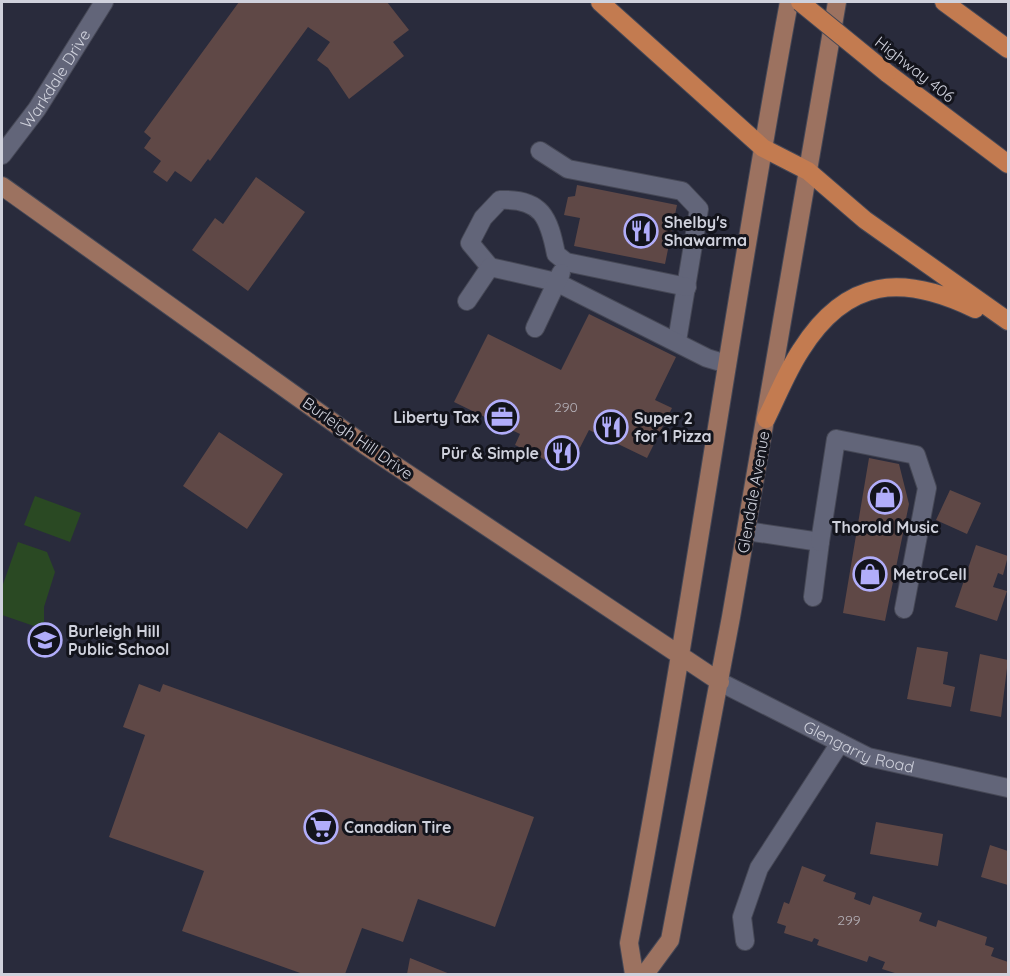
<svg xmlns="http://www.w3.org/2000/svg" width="1010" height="976" font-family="Quicksand,sans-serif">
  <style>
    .green { fill: #2a4923 }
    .building { fill: #5f4846 }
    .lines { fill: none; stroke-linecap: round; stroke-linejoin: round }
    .minor-casing { stroke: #464856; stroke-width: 20 }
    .major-casing { stroke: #464856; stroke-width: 20 }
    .highway-casing { stroke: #464856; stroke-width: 20 }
    .minor { stroke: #626579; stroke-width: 18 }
    .major { stroke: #9c7260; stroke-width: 18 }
    .highway { stroke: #c37b50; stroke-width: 18 }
    .highway-bridge-casing { stroke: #464856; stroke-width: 20; stroke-linecap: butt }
    .highway-bridge { stroke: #c37b50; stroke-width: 18 }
    .labels { text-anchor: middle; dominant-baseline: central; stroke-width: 6; stroke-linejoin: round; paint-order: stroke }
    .number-label { font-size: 14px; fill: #b3afb6 }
    .street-label { font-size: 16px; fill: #cfd1dc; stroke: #13141c }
    .poi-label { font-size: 16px; font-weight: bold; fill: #cfd1dc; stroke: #13141c; text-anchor: start }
  </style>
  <rect width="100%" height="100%" fill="#292b3c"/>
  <path class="green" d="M35 496 81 513 70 542 24 525Z
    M18 542 47 552 55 572 44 607V622L34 626 2 615V587Z"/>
  <path class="building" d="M239 2H387L409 30 393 42 404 56 349 99 328 68 317 60 330 42 308 27 210 161 208 159 191 182 175 171 167 182 153 172 161 161 144 148 151 138 144 132Z
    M256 177 305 212 248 291 192 250 215 218 223 224Z
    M577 185 677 205 665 264 574 246 580 218 564 215 568 197 575 196Z
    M589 314 676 357 655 400 672 408 647 458 589 430 568 471 515 445 520 434 454 402 488 334 561 370Z
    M219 432 283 474 247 529 183 486Z
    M869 458 899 464 909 504 885 621 843 613Z
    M950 490 981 503 967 534 936 520Z
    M976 545 1008 556 1003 575 998 573 993 587 1007 591 997 621 955 607Z
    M917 647 948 652 943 684 955 687 951 707 907 699Z
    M980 654 1008 660 1001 717 970 711Z
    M139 684 160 692 163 684 534 817 495 927 418 899 403 942 362 928 345 974H303L182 931 204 871 109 837 145 735 123 727Z
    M876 822 943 834 938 866 870 854Z
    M990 845 1008 851V885L981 877Z
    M802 866 826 875 823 881 856 893 854 899 870 905 873 896 922 913 919 921 936 927 938 920 987 937 985 945 994 948 991 956 1008 962V974H898L882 969 885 962 869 956 867 962 817 945 819 940 814 938 812 942 784 933 786 926 777 923 784 902 789 904Z
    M410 958 450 974H407Z"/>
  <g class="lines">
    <g class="minor-casing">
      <g id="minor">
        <path d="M540 151 568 169 682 191 699 209 677 341"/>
        <path id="s1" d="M2 155 37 109 104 2"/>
        <path d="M490 267 470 243 483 218 500 200C542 198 549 218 556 254L566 262 687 287"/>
        <path d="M467 301 490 267 556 282 707 358 727 364"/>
        <path d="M535 328 561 273"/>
        <path d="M747 531 820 542 813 597"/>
        <path d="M820 542 836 439 916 455 927 488 904 609"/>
        <path id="s2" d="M720 682 868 757 1008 788"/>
        <path d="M745 941 742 917 759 868 840 743"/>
      </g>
    </g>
    <g class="major-casing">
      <path id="major" d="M2 186 366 446 720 682
        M634 974 629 943C689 630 731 315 789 2
        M645 974 670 940 731 617 837 2"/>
    </g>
    <g class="highway-casing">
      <path id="highway" d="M600 2 763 148 808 171 865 220 1008 321
        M944 2 1008 49
        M887 73 1008 164
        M766 419C777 397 787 371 801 350 847 277 903 274 975 309"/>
    </g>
    <use href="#minor" class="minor"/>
    <use href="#major" class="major"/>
    <use href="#highway" class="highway"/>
    <g class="highway-bridge-casing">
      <path id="highway-bridge" d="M800 2 887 73"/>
    </g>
    <use href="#highway-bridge" class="highway-bridge"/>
  </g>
  <defs>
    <g id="restaurant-ring" transform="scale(1.725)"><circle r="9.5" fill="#13141c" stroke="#b1adfa" stroke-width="1.5"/><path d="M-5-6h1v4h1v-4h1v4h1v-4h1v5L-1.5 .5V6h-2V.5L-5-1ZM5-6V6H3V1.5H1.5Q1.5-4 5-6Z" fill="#b1adfa"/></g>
    <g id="office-ring" transform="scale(1.725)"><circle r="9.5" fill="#13141c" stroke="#b1adfa" stroke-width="1.5"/><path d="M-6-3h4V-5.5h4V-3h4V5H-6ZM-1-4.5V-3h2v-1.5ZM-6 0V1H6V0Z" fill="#b1adfa"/></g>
    <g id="shop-ring" transform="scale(1.725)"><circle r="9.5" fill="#13141c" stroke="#b1adfa" stroke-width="1.5"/><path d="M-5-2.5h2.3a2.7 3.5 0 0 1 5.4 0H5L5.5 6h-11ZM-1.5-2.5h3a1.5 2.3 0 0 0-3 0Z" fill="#b1adfa"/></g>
    <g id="school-ring" transform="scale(1.725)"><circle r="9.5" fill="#13141c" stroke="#b1adfa" stroke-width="1.5"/><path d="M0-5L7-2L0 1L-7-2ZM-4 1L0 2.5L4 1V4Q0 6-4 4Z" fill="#b1adfa"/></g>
    <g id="supermarket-ring" transform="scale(1.725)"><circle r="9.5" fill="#13141c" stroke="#b1adfa" stroke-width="1.5"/><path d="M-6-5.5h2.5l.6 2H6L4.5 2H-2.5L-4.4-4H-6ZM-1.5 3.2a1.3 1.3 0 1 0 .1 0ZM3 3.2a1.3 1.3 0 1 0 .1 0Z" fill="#b1adfa"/></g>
  </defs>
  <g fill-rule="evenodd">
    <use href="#restaurant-ring" x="641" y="231"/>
    <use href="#office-ring" x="502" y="417"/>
    <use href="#restaurant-ring" x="611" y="427"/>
    <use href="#restaurant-ring" x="562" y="453"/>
    <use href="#shop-ring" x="885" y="497"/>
    <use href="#shop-ring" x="870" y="574"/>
    <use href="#school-ring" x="45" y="640"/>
    <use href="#supermarket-ring" x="321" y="827"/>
  </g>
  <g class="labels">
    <g class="number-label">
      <text x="566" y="407">290</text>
      <text x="849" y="920">299</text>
    </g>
    <g class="street-label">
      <text transform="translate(915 69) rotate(38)">Highway 406</text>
      <text stroke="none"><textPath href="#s1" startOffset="93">Warkdale Drive</textPath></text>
      <text transform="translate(358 438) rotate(35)">Burleigh Hill Drive</text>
      <text transform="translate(753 492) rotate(-80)">Glendale Avenue</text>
      <text stroke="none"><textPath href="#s2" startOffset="154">Glengarry Road</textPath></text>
    </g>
    <g class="poi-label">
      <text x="664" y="222">Shelby's<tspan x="664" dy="18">Shawarma</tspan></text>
      <text x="479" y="417" text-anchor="end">Liberty Tax</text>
      <text x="634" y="418">Super 2<tspan x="634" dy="18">for 1 Pizza</tspan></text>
      <text x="539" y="453" text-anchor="end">Pür &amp; Simple</text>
      <text x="885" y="527" text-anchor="middle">Thorold Music</text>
      <text x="893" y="574">MetroCell</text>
      <text x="68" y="631">Burleigh Hill<tspan x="68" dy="18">Public School</tspan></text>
      <text x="344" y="827">Canadian Tire</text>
    </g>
  </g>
  <rect width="1010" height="976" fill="none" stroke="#cfd1dc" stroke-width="6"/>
</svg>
